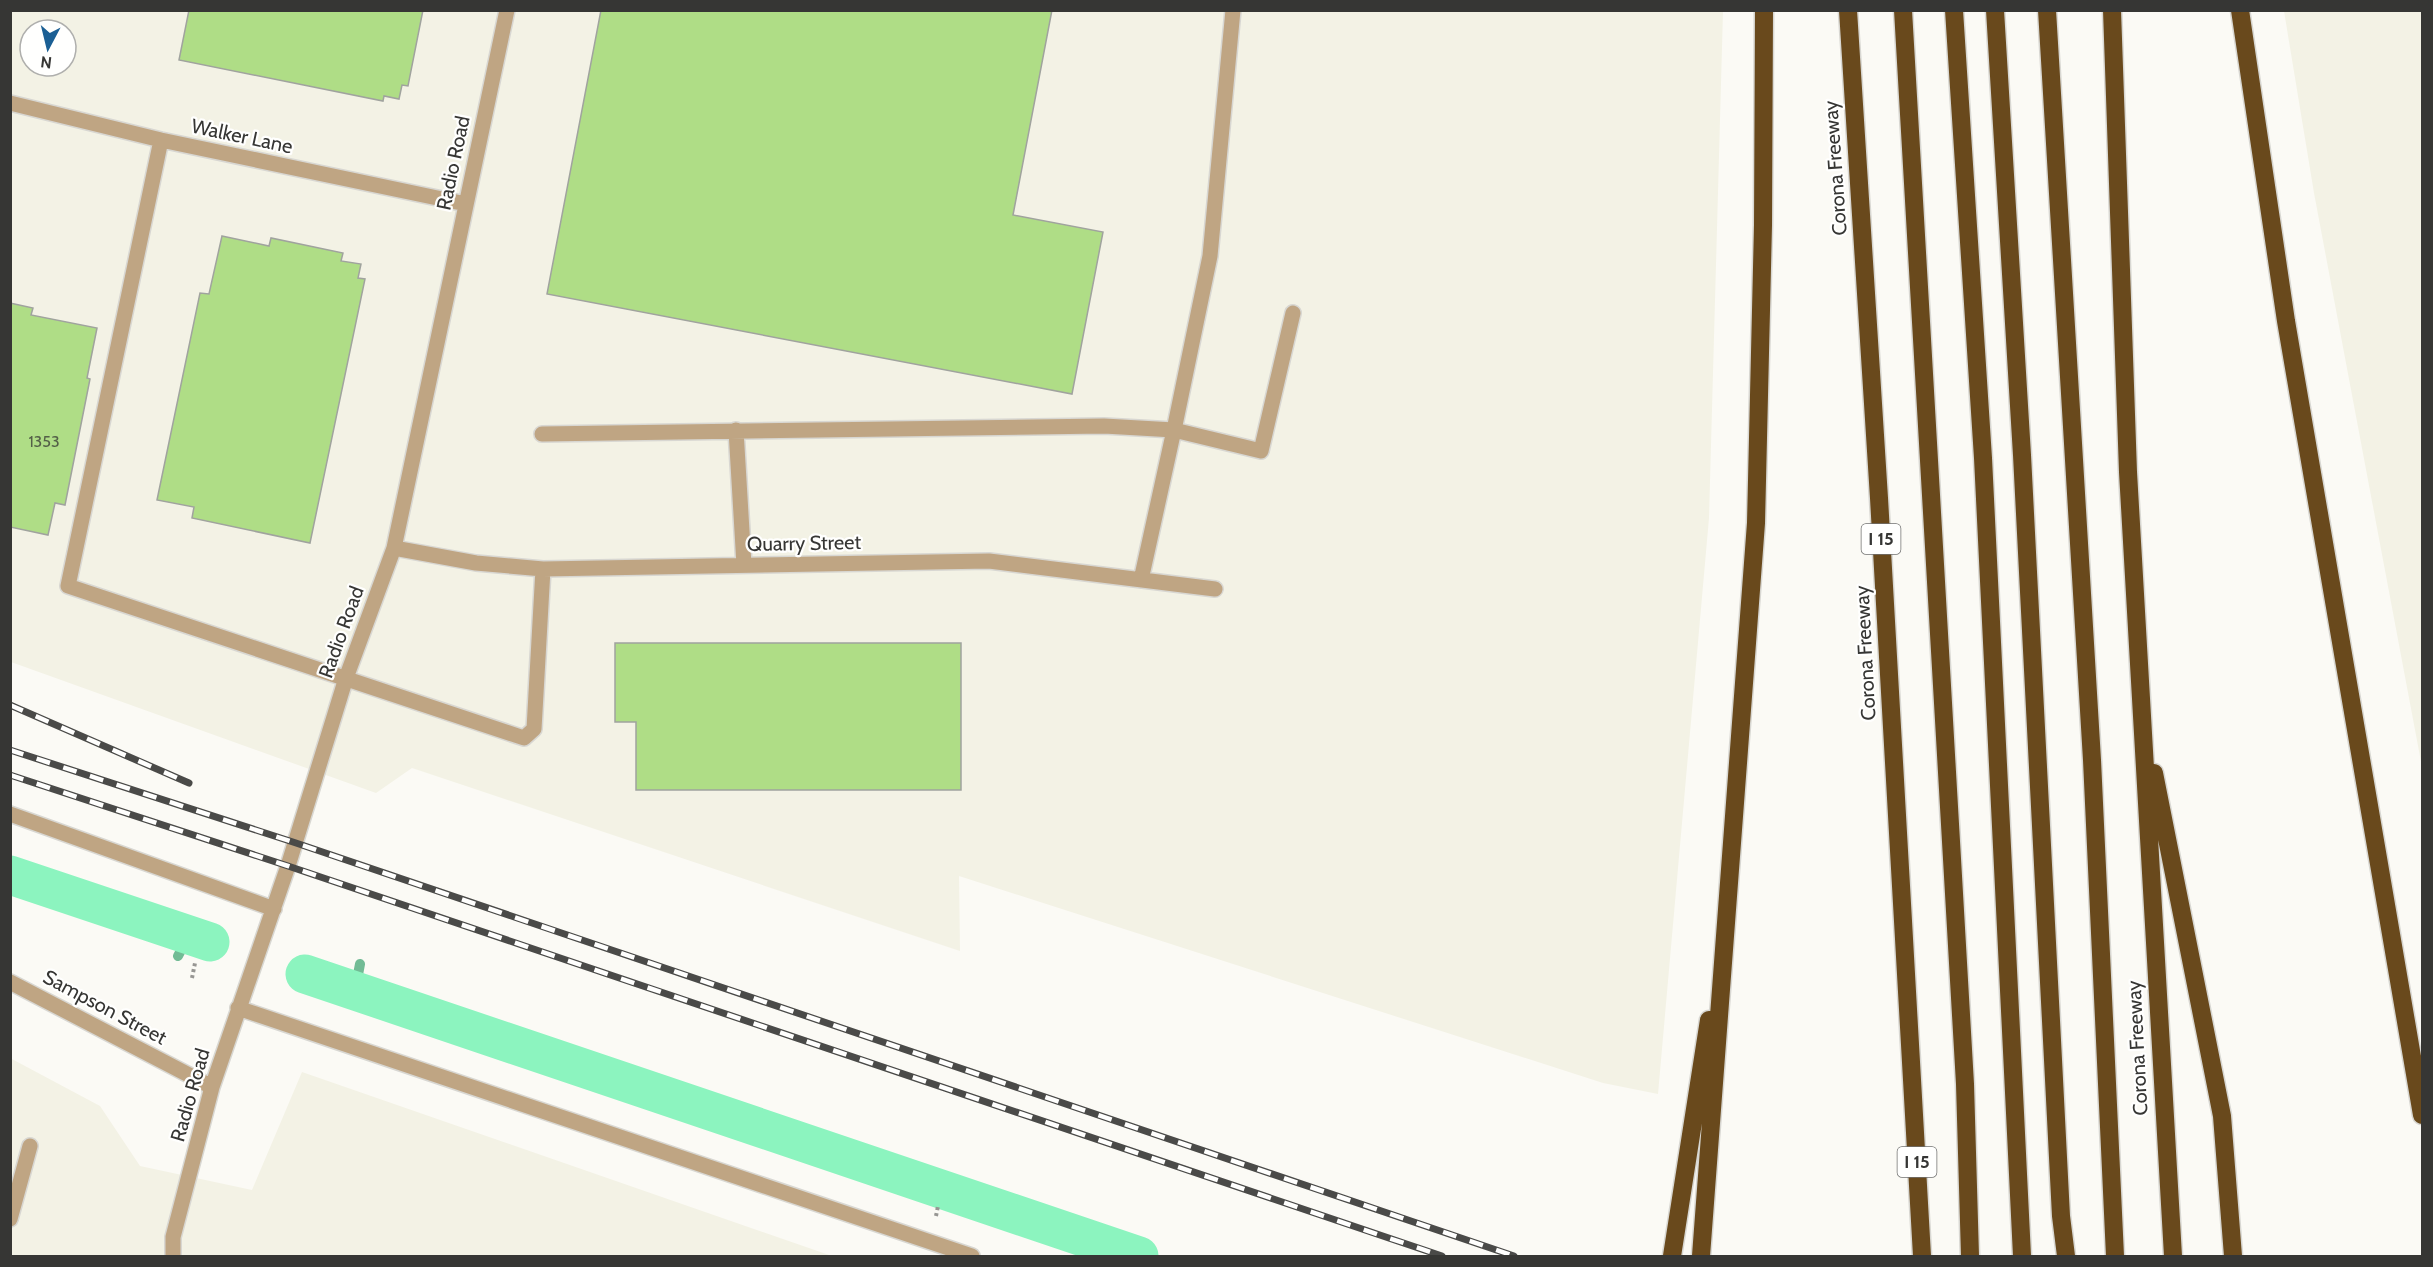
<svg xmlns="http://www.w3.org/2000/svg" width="2433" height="1267" font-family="Cabin,sans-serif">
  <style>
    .built { fill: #f3f2e5; fill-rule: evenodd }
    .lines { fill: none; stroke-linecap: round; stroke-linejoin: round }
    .stream { stroke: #72bb95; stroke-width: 10 }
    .canal { stroke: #8cf4bf; stroke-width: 39 }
    .building { fill: #afdd86; stroke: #a0a39e; stroke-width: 1.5 }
    .minor-casing { stroke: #d8d7d2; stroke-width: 18 }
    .highway-casing { stroke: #d8d7d2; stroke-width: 21 }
    .path { stroke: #979693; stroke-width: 4; stroke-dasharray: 3 3; stroke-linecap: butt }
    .minor { stroke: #bfa583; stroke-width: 15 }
    .highway { stroke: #69491c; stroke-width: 18 }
    .rail-casing { stroke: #4a4a48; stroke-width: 7 }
    .rail { stroke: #fffffe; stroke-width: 4.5; stroke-dasharray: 14; stroke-linecap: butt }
    .labels { text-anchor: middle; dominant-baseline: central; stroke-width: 4.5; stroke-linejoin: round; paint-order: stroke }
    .number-label { font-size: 16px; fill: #546048 }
    .shield { fill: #fffffe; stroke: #727271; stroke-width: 1.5 }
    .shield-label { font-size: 18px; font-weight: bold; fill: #363634 }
    .street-label { font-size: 20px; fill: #363634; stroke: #fffffe }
  </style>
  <rect width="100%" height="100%" fill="#fbfaf5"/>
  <path class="built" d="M10 11H1723L1709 518 1658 1094 1603 1083 959 876 960 951 412 768 376 793 11 662ZM30 30H66V66H30Z
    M2284 11H2422V767L2314 193Z
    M10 1058 100 1106 140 1166 252 1190 302 1072 832 1256H11Z"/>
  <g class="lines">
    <path class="stream" d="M178 956 189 935
      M357 980 360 964"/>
    <path class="canal" d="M10 875 210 942
      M305 974 1139 1256"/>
  </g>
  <path class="building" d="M189 10H423L408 86 402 85 399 99 384 96 383 101 179 60Z
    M601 10H1052L1013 215 1103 232 1072 394 547 294Z
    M222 236 269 246 271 238 343 253 341 261 361 264 358 278 365 279 310 543 192 518 194 507 157 500 200 293 209 294Z
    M10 303 33 308 31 315 97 328 87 378 90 379 65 505 55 503 48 535 10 527Z
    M615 643H961V790H636V722H615Z"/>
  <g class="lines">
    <g class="minor-casing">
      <path id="minor" d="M1233 10 1210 256 1174 430 1261 451 1293 313
        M10 103 161 140 466 204
        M161 140 68 586 524 738 534 729 543 569
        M736 430 744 565
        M542 434 1104 426 1174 430 1141 580
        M394 548 476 563 543 569 989 561 1215 589
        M10 814 274 909
        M10 982 212 1087
        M238 1008 972 1256
        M10 1219 30 1146
        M173 1256V1237L212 1087 288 866 346 678 394 548 507 10"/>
    </g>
    <g class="highway-casing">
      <path id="highway" d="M1848 10 1879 498 1922 1256
        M1903 10 1965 1084 1970 1256
        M1954 10 1983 458 2022 1256
        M1995 10 2022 455 2061 1216 2066 1256
        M2047 10 2092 760 2115 1256
        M2112 10 2128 472 2173 1256
        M2240 10 2286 321 2422 1115
        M2154 773 2222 1116 2233 1256
        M1672 1256 1709 1020
        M1701 1256 1756 523 1763 225 1764 10"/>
    </g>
    <path class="path" d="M192 978 195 963
      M936 1216 938 1206"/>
    <use href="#minor" class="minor"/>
    <use href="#highway" class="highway"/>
    <g class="rail-casing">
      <path id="rail" d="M10 705 189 783
        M10 750 296 843 1514 1256
        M10 775 288 866 1442 1256"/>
    </g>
    <use href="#rail" class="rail"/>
  </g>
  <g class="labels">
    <g class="number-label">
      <text x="44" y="441">1353</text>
    </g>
    <g class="shield">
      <rect x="1861.5" y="524" width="39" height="30" rx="4.5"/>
      <rect x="1897.5" y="1147" width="39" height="30" rx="4.5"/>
    </g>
    <g class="shield-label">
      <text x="1881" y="539">I 15</text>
      <text x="1917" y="1162">I 15</text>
    </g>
    <g class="street-label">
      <text transform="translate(242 136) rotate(12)">Walker Lane</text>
      <text transform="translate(453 163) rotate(-78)">Radio Road</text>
      <text transform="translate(1835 168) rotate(-94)">Corona Freeway</text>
      <text transform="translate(804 543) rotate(-1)">Quarry Street</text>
      <text transform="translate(341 632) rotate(-70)">Radio Road</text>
      <text transform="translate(1865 653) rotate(-93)">Corona Freeway</text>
      <text transform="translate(105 1007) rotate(28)">Sampson Street</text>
      <text transform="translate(2137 1048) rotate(-93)">Corona Freeway</text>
      <text transform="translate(190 1095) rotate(-74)">Radio Road</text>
    </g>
  </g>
  <rect width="2433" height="1267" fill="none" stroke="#363634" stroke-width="24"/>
  <g transform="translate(48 48) rotate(187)"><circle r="28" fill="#fffffe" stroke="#afafad" stroke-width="1.5"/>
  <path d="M0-4.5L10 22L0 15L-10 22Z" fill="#1b5f94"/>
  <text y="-9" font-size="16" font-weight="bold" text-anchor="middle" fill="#363634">N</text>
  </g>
</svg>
